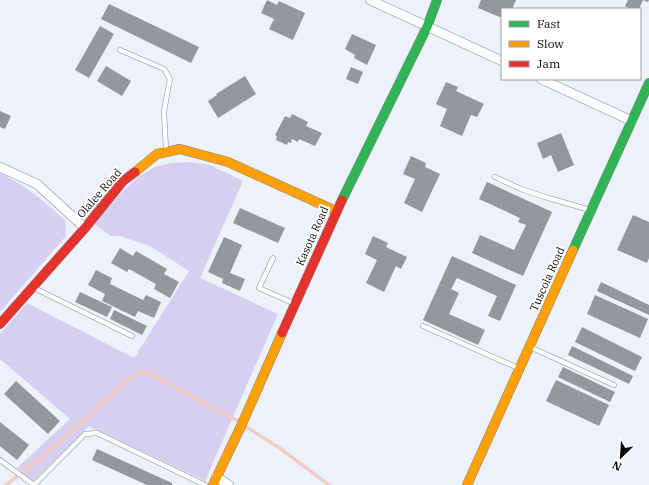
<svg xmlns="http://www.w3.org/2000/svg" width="649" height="485" font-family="'IBM Plex Serif',serif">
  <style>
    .green { fill: #d6cfef }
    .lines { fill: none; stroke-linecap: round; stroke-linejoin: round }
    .stream { stroke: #f3cdc4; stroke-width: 3.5 }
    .building { fill: #94979b }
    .lane-casing { stroke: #8c8e92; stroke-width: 5.5 }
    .street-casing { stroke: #8c8e92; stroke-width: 10 }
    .fast-casing { stroke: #838588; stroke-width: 10 }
    .slow-casing { stroke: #838588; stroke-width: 10 }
    .jam-casing { stroke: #838588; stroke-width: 10 }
    .lane { stroke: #fcfdfe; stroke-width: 4.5 }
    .street { stroke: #fcfdfe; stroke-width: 9 }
    .fast { stroke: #30b455; stroke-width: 9 }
    .slow { stroke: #ff9f0a; stroke-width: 9 }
    .jam { stroke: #e5322d; stroke-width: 9 }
    .labels { text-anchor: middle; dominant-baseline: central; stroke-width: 4; stroke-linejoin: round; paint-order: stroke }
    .street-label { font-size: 11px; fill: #0a0a0a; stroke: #fff }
  </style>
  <rect width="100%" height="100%" fill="#edf1f9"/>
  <path class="green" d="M189 162 210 165 243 181 200 278 278 314 205 481 89 426 33 481 17 468 70 419 0 359V334L27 303 134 358 189 271 150 246 120 236H111L94 224 122 192 138 177 155 167 171 163Z
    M0 173C25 185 45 202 65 220L66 236 0 312Z"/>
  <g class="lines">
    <path class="stream" d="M245 426 281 449 329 485
      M6 485C51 451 93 412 135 374L139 372 149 373 240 422"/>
  </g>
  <path class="building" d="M267 0 277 5 279 1 305 13 293 40 269 29 274 19 261 13Z
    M481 0H516L512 9H502V18L478 8Z
    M628 0H649L648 2 643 0 639 9H631L625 6Z
    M109 4 199 47 191 63 101 19Z
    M100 26 114 34 89 78 75 70Z
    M352 34 376 45 367 65 354 58 355 55 345 49Z
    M106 66 131 81 122 96 97 81Z
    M351 67 363 72 358 84 346 79Z
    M245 76 256 94 218 118 208 101 217 95 216 94Z
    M446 82 458 87 456 91 484 104 477 117 471 115 462 136 440 126 447 109 436 104Z
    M0 111 11 116 5 129 0 127Z
    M292 114 308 122 306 126 322 133 315 146 299 139 298 142 292 139 291 143 288 142 287 145 276 140 277 136 275 135 285 116 290 118Z
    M561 133 574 165 558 172 551 155 543 159 537 143Z
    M411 156 426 163 425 167 440 174 422 212 404 203 415 179 403 174Z
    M487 182 552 212 523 276 472 253 480 235 514 250 526 225 518 222 520 218 479 199Z
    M240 208 285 228 278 243 233 223Z
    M633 215 649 222V258L647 263 617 250Z
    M373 236 388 243 386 247 407 257 401 269 396 266 384 292 366 283 377 260 365 254Z
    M224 237 242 245 230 273 245 279 240 291 222 283 223 279 208 272Z
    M120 248 133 256 136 251 167 269 164 274 179 282 170 298 154 289 156 284 129 269 127 272 111 263Z
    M452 256 516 285 500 321 488 316 497 296 457 278 451 289 459 293 449 314 485 330 478 345 423 320Z
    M96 270 112 278 110 284 143 300 146 295 161 302 154 318 138 311 135 317 102 301 105 294 88 285Z
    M601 282 649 305V315L597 291Z
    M80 292 112 307 107 317 75 302Z
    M595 295 648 319 640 338 587 314Z
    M114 310 147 326 142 335 110 319Z
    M582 327 642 357 635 371 575 342Z
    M572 346 633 376 629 384 568 355Z
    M563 367 615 392 610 402 558 377Z
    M556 380 609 405 599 426 546 401Z
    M16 381 60 421 48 434 4 394Z
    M0 422 29 445 17 460 0 446Z
    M97 449 172 483V485H147L92 460Z"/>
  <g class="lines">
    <g class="lane-casing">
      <path id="lane" d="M120 50 164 69 170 79 164 111 166 150
        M495 177 521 189 545 197 590 210
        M273 258 259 288 293 303
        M34 288 132 336
        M423 326 518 368
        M530 347 614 385
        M0 460 34 485 85 434 97 433 205 485"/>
    </g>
    <g class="street-casing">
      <path id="street" d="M370 0 502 61
        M541 79 632 121
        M0 167 37 184 85 228
        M216 477 229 485"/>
    </g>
    <g class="fast-casing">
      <path id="fast" d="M342 200 427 27 437 0
        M573 250 649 83"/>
    </g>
    <g class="slow-casing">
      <path id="slow" d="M135 172 157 154 180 149 228 162 336 211
        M213 485 242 424 282 333
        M467 485 573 250"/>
    </g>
    <g class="jam-casing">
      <path id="jam" d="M0 324 85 228 123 181 135 172
        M282 333 342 200"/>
    </g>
    <use href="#lane" class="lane"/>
    <use href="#street" class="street"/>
    <use href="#fast" class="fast"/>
    <use href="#slow" class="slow"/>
    <use href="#jam" class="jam"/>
  </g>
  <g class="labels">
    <g class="street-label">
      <text transform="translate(99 193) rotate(-49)">Olalee Road</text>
      <text transform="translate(312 236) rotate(-66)">Kasota Road</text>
      <text transform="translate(547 279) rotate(-66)">Tuscola Road</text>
    </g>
  </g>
  <rect x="501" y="8" width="140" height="72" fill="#ffffff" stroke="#9d9d9d"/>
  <rect x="509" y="21" width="20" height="6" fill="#30b455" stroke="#9d9d9d"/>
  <text x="537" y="28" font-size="12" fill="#0a0a0a">Fast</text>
  <rect x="509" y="41" width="20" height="6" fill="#ff9f0a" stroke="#9d9d9d"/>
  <text x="537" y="48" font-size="12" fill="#0a0a0a">Slow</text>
  <rect x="509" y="61" width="20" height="6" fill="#e5322d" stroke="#9d9d9d"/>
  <text x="537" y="68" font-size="12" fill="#0a0a0a">Jam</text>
  <g transform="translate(621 457) rotate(205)" stroke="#ffffff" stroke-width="3" paint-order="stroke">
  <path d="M0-3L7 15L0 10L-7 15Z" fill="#0a0a0a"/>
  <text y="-6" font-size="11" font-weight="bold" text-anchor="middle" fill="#0a0a0a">N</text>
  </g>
</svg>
